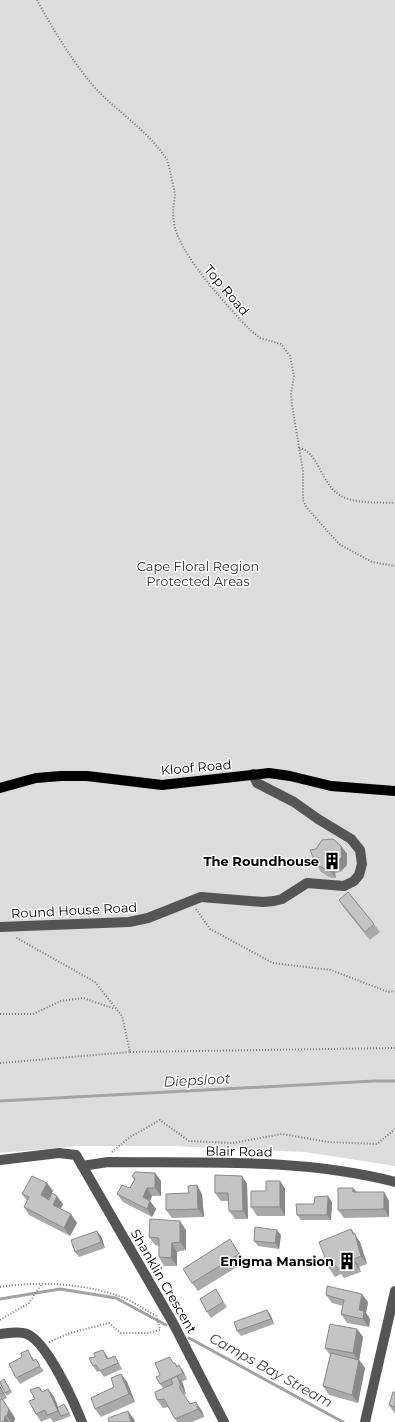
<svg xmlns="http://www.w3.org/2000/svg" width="395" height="1422" font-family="Montserrat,sans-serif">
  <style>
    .green { fill: #dcdcdc }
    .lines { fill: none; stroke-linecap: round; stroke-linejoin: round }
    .stream { stroke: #a3a3a3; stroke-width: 3 }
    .major-casing { stroke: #dbdbdb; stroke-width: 12 }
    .path { stroke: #777; stroke-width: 2; stroke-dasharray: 1 2; stroke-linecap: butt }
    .minor { stroke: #555; stroke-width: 10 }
    .major { stroke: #000; stroke-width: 10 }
    .wall { fill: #a9a9a9 }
    .shaded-wall { fill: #898989 }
    .building { fill: #c4c4c4; stroke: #898989 }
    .labels { text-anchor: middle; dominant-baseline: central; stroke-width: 3; stroke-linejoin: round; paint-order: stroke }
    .street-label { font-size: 13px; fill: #000; stroke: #fff }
    .park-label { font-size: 13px; fill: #333; stroke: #fff }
    .poi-label { font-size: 13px; font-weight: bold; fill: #000; stroke: #fff; text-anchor: end }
    .water-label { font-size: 14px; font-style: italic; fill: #444; stroke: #fff }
  </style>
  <rect width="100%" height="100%" fill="#fff"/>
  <path class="green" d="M0 0H395V1166L305 1152 172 1146H78L0 1153Z"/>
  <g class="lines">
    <path class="stream" d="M0 1101 374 1081H395
      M0 1299 60 1289 116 1298 166 1325
      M189 1338 343 1422"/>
    <g class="major-casing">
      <path id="major" d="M0 788 36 778 61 776H87L162 785 269 773 290 776 331 786 395 791"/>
    </g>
    <path class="path" d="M37 0C52 28 78 71 100 93 122 115 150 133 167 160 168 162 175 192 175 195 174 204 172 213 174 222 177 252 228 307 250 330L260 338 281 344 290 356 294 376 291 394 292 405 303 471V500L307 508 339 544 372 562 395 566
      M299 448C319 451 321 487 343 497 359 504 378 502 395 503
      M196 909 210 929 273 963 331 970 388 992 395 991
      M0 1014H33L61 1001 83 998 115 1009
      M130 1052 395 1048
      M0 1063 130 1052 122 1016 95 982 15 937
      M112 1152 130 1137 160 1120 189 1141 233 1143 282 1134 328 1142 377 1144 395 1129
      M0 1287C39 1281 86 1283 124 1298 135 1302 145 1311 156 1315
      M0 1320 29 1303 41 1285
      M49 1342 70 1333 109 1323 121 1333H148L160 1330 156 1314"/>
    <path class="minor" d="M0 927 129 922 148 918 201 897 263 902 274 901 282 899 307 883 344 886 354 881 359 875 362 864 360 850 351 839 318 819 294 802 257 783 253 774
      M0 1160 59 1153 76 1155 173 1323 224 1422
      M82 1166 108 1162C203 1163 302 1158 395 1182
      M0 1334C9 1333 19 1331 27 1334 47 1342 74 1402 82 1422
      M365 1422 395 1291"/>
    <use href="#major" class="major"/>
  </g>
  <path class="wall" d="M341 846 347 854V865L340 872 335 873 336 878H331L321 872 316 864Z
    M339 900 374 924 380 932 370 940 344 908Z
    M155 1173 161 1181V1196H152L150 1201 156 1209 152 1217 123 1202 117 1194 130 1188 134 1180 132 1176Z
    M242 1176 247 1184 248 1219H235L229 1211V1201H221L215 1193Z
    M280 1181 285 1189V1216H257L251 1207 266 1191Z
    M47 1183 53 1191 49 1199 63 1204 61 1209 77 1223 70 1236 29 1215 24 1207 27 1201 22 1194Z
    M353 1188 357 1192H384L389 1201V1217L344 1218 338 1210Z
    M189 1193 202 1194 204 1217 172 1218 166 1210Z
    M332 1202 331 1220H301L297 1215 314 1204Z
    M351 1229 360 1242 367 1264 359 1267 361 1272 344 1278 341 1274 335 1277 329 1268Z
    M186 1230V1250L177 1252V1266H164L159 1257V1246L155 1245 149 1237Z
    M281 1235 279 1249 258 1246 254 1241Z
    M101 1236 105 1248 79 1257 75 1252Z
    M230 1239 245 1262 198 1291 192 1283Z
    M219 1295 227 1307 211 1318 207 1312Z
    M326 1295 368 1302 366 1313 370 1319 369 1327 347 1323 341 1314 343 1306 332 1303Z
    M267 1310 271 1316 274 1324 241 1336 237 1331Z
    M357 1329 363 1337 359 1360 365 1368 358 1403 329 1395 323 1386 330 1355 325 1348Z
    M32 1356 34 1360 39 1365 44 1371 20 1384 16 1378Z
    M107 1356 108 1359 115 1356 122 1369 104 1377 100 1371 97 1372 93 1366Z
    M174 1363 178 1366 183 1371 187 1379 182 1382 183 1384 186 1394 184 1395 190 1404 202 1411 204 1417 192 1422H177L169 1407 163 1408 157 1400 163 1388 160 1384V1375Z
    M121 1374 127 1382 135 1402 101 1417 95 1409 114 1387Z
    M6 1382 12 1392 7 1396 5 1393Z
    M0 1386 7 1398 3 1400 15 1418 14 1422H0L1 1399 0 1397Z
    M39 1387 42 1392 48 1389 54 1397 58 1407H66L71 1416 55 1422H53L50 1418 41 1422 36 1414 35 1399Z
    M395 1392V1414L389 1405Z"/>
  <path class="shaded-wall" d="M341 846 347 854V865L340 872 335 864Z
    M329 865 335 873 336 878 330 870Z
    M155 1173 161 1181V1196L155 1188Z
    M242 1176 247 1184 248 1219 243 1211Z
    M280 1181 285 1189V1216L280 1207Z
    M47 1183 53 1191 46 1203 41 1195Z
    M197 1185 202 1194 204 1217 198 1209Z
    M147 1188 152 1196 150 1201 156 1209 152 1217 147 1209 143 1197Z
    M353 1188 359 1196 353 1192Z
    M384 1192 389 1201V1217L384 1209Z
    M57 1196 63 1204 58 1213 53 1205Z
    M328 1196 332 1202 331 1220 327 1215Z
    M71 1214 77 1223 70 1236 64 1228Z
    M180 1221 186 1230V1250L180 1242Z
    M351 1229 360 1242 367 1264 361 1256Z
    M277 1230 281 1235 279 1249 275 1243Z
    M97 1231 101 1236 105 1248 101 1242Z
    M172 1243 177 1252V1266L171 1258Z
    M354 1259 359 1267 361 1272 355 1263Z
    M362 1294 368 1302 366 1313 370 1319 369 1327 363 1319 359 1310Z
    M267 1310 271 1316 274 1324 271 1319Z
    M357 1329 363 1337 359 1361 353 1353Z
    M103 1350 107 1356 111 1365 107 1359Z
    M359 1360 365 1368 358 1403 352 1395Z
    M179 1365 183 1371 187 1379 183 1373Z
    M121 1374 127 1382 135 1402 129 1394Z
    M177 1376 183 1384 186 1394 181 1386Z
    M0 1386 7 1398 3 1393 0 1387Z
    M48 1389 54 1397 62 1416H61L58 1411Z
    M196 1402 202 1411 204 1417 198 1409Z
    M8 1407 15 1418 14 1422H11L7 1416Z
    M128 1411 134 1419 135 1422H131Z
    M5 1416 9 1422H4Z"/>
  <path class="building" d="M333 839 341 846 342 857 335 864 329 865 330 870 325 869 316 864 310 850 316 849 322 840Z
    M348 892 374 924 365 932 339 900Z
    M135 1172 155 1173V1188H147L143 1197 150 1201 147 1209 117 1194 122 1185 130 1188 135 1179 132 1176Z
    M215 1175 242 1176 243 1211H229L228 1193H215Z
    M32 1176 47 1183 41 1195 49 1200 52 1193 57 1196 53 1205 71 1214 64 1228 24 1207 29 1197 22 1194Z
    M266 1181H280V1207H251V1191H266Z
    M197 1185 198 1209 166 1210V1194L189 1193 188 1186Z
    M338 1188H353V1192H384V1209L338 1210Z
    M328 1196 327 1215H297L296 1204H314L315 1197Z
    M150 1219 180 1221V1242L172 1243 171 1258 159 1257V1238L149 1237Z
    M255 1227 277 1230 275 1243 254 1241Z
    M351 1229 353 1234H355L361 1256 354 1259 355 1263 338 1270 336 1266 329 1268 319 1242Z
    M97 1231 101 1242 75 1252 71 1240Z
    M230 1239 239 1254 192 1283 183 1269Z
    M327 1286 362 1294 359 1310 364 1311 363 1319 341 1314 344 1300 326 1295Z
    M216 1289 223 1302 207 1312 200 1299Z
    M267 1310 271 1319 237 1331 234 1322Z
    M330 1324 357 1329 353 1353 325 1348Z
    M28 1350 33 1361 36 1359 40 1366 16 1378 9 1364 22 1357 21 1353Z
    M103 1350 107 1359 115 1356 118 1363 100 1371 96 1365 93 1366 89 1358 95 1357 94 1353Z
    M331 1353 359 1360 352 1395 323 1386Z
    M170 1357 173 1363H175L177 1367 179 1365 183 1373 160 1384 156 1377 160 1375 155 1363Z
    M121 1374 129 1394 95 1409 91 1398 114 1387 111 1378Z
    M177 1376 181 1386 179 1387 190 1404 196 1402 198 1409 175 1419 164 1399 157 1400 155 1392 173 1384 171 1379Z
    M4 1379 10 1390 5 1393 0 1382Z
    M0 1387 3 1393 0 1394Z
    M39 1387 42 1392 48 1389 58 1411 47 1415 45 1410 36 1414 29 1401 35 1399 30 1390Z
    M393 1392H395V1407L389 1405Z
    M0 1399H2L9 1409 7 1416H5L4 1422H0Z
    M64 1404 69 1413 61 1416 57 1408Z
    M128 1411 131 1422H109L108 1418Z"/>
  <defs>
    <g id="building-bare" transform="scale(1.38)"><path d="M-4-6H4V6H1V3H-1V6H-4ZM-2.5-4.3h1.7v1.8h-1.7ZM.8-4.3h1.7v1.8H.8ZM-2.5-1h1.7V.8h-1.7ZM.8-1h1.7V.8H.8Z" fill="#000" stroke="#fff" stroke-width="2.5" paint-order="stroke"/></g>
  </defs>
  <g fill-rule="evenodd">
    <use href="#building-bare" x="332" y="861"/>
    <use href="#building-bare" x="347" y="1261"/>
  </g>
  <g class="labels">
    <g class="street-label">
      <text transform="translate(227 290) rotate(50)">Top Road</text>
      <text transform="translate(196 767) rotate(-5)">Kloof Road</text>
      <text transform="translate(74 910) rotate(-3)">Round House Road</text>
      <text transform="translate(239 1151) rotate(1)">Blair Road</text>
      <text transform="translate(164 1281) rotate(60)">Shanklin Crescent</text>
    </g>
    <g class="park-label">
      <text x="198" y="566">Cape Floral Region<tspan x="198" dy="15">Protected Areas</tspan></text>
    </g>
    <g class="poi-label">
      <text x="319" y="861">The Roundhouse</text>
      <text x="334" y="1261">Enigma Mansion</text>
    </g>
    <g class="water-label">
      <text transform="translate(197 1080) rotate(-3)">Diepsloot</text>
      <text transform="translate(271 1370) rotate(29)">Camps Bay Stream</text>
    </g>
  </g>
</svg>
